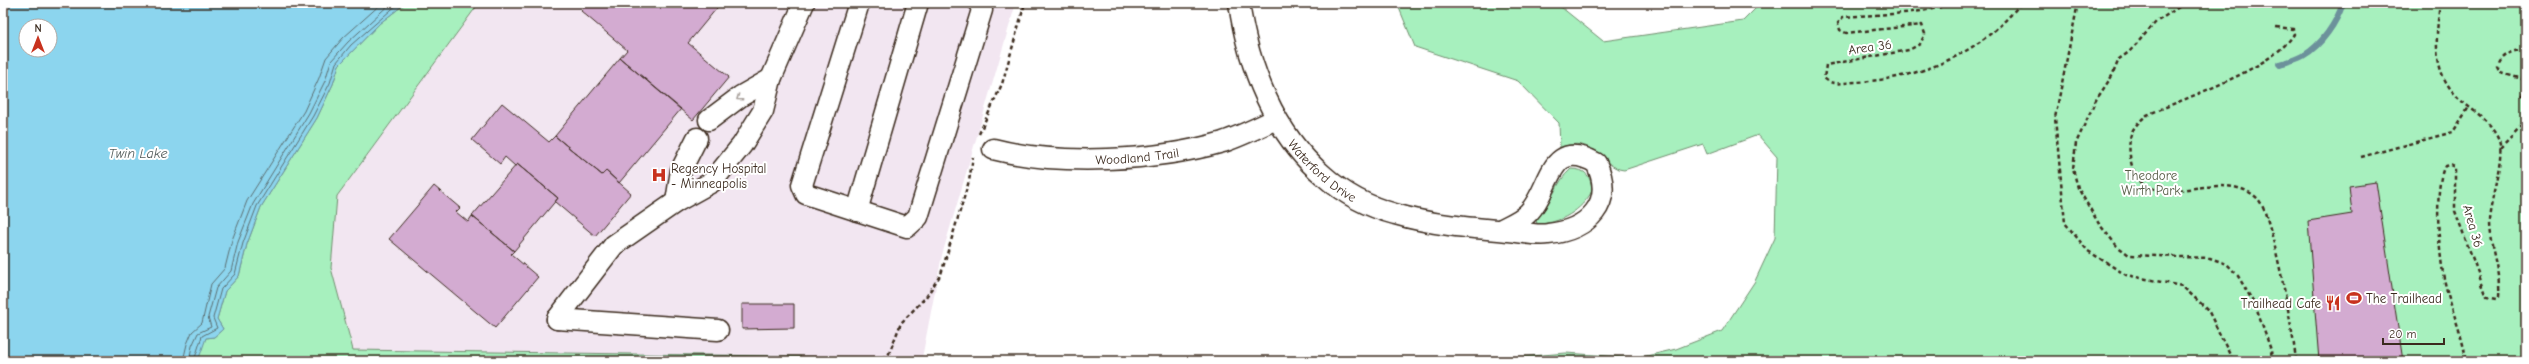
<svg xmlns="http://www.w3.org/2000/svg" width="2529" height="364" font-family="'Comic Neue',sans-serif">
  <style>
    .built { fill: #f2e6f1 }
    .green { fill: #a7f0be; stroke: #718d6e }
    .water { fill: #8cd5ee; stroke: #6c919b; fill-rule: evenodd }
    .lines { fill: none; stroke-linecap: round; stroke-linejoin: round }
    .shore { stroke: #5b6e71; stroke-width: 1 }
    .stream { stroke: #6c919b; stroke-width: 6 }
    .building { fill: #d3abd1; stroke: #3b2a1e }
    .minor-casing { stroke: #3b2a1e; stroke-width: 23 }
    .path { stroke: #3b2a1e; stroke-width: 2.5; stroke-dasharray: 4 3; stroke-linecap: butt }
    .minor { stroke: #fff; stroke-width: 20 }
    .oneway { stroke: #a79f9a }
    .labels { text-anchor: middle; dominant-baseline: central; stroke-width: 4; stroke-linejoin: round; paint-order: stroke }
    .street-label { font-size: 13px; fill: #3b2a1e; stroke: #fff }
    .poi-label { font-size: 13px; fill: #3b2a1e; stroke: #fff; text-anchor: start }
    .park-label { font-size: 13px; fill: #565c46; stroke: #fff }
    .water-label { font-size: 14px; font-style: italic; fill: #535d5c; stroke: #fff }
  </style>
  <rect width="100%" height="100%" fill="#fff"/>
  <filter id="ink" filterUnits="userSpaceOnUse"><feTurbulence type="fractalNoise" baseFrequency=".025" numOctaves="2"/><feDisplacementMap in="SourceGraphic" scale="8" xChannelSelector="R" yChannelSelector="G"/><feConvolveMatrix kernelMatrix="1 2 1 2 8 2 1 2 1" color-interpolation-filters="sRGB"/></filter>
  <g filter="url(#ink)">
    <path class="built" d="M479 3H1016L942 255 922 358 353 350 331 268 337 196Z"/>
    <path class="green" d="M406 3H479L337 196 331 268 353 350 1126 361H3L206 338 214 337 223 329 217 319 225 291 239 276 247 244 261 207 317 118 333 84 339 65 380 23Z
      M1397 3H1556L1603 41 1743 21 1761 3H2526V361H1472L1566 353 1638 358 1676 349 1722 331 1755 281 1775 238 1777 157 1758 135 1707 154 1703 144 1624 170C1601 168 1594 133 1560 148L1559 123 1518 81 1415 47Z
      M1571 169C1586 169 1591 176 1592 191 1582 210 1560 224 1537 224L1536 219C1552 205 1555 182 1571 169Z"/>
    <path class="water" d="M3 3H406L380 23 339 65 333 84 317 118 261 207 247 244 239 276 225 291 217 319 223 329 214 337 206 338 198 361H3ZM26 26H50V50H26Z"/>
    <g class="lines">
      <path class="shore" d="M183 361 187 344 192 332 202 323 211 284 225 268 232 240 247 201 304 111 319 78 326 58 343 38 382 3
        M189 361 192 346 198 333 211 327 208 317 216 288 231 271 238 242 253 204 309 113 325 81 331 61 348 42 391 3
        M194 361 202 336 217 328 213 318 221 289 235 274 243 243 257 206 313 116 330 83 336 63 351 45 399 3"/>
      <path class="stream" d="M2280 64C2287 62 2296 60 2303 56 2322 45 2337 22 2343 3"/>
    </g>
    <path class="building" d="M588 3H642L646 6 649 3H721L688 43 729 77 693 120 620 58 627 50 581 11Z
      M620 58 681 109 619 183 606 171 602 175 555 136Z
      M502 103 549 142 555 136 602 175 606 171 631 193 595 236 555 202 558 198 517 164 515 166 505 157 500 164 472 140Z
      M517 164 558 198 514 251 472 216Z
      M2376 182 2403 361H2319L2308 221 2352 214 2349 186Z
      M434 186 460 208 456 212 468 222 472 216 514 251 511 254 538 277 495 328 389 239Z
      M742 304H794V328L742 329Z"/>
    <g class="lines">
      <g class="minor-casing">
        <g id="minor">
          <path d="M859 3 802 185 806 194 907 227 918 217 982 10 979 3"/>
          <path id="s1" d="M1239 3C1248 66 1274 134 1324 176 1344 194 1369 207 1395 214 1432 225 1471 228 1509 231 1521 232 1536 236 1548 234 1588 230 1616 203 1596 163 1548 137 1552 188 1529 212 1522 220 1509 225 1500 230"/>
          <path d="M709 120 741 96 771 79"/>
          <path id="s2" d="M993 149C1059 166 1157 161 1223 142 1241 136 1259 127 1276 119"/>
          <path d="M676 202 681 170 697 138"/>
          <path d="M857 211 918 3"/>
          <path d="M557 319 614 245 676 202 712 182 742 145 763 111 771 79 804 3"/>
          <path d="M557 319 718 330"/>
        </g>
      </g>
      <path class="path" d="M1955 3C1919 15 1880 14 1843 17L1838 23 1840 30 1846 33 1922 25 1925 34 1920 44 1909 50 1826 65 1824 78C1833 87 1845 82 1856 82 1921 79 1980 54 2021 3
        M2078 3 2055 118 2065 223 2088 251 2126 275 2182 286 2208 310 2233 361
        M2185 3 2156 22 2129 52 2119 59 2112 76 2096 100 2076 143 2073 169 2078 188 2099 224 2117 246 2129 255 2210 258 2227 264 2238 276 2255 305 2271 350 2272 361
        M2440 3C2435 45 2431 79 2469 107 2480 115 2494 126 2499 140 2505 156 2490 202 2489 221 2489 247 2501 271 2499 297L2497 299 2487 297 2455 211V167L2450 165 2445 166C2433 187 2439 262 2446 287 2452 312 2463 336 2466 361
        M2276 27 2293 29 2294 34C2274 68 2185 98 2147 115 2131 128 2128 135 2130 156 2139 226 2220 161 2258 199 2272 213 2294 337 2296 361
        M2526 49C2514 51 2501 54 2498 67L2501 73 2526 80
        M2521 96 2526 91
        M979 134 1002 84 1025 3
        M2500 148 2526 121
        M2361 157 2453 132 2469 107
        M876 361 887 356
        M886 361 901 323 926 297 941 274 969 181 973 157"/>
      <use href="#minor" class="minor"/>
    </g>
    <defs><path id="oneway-chevron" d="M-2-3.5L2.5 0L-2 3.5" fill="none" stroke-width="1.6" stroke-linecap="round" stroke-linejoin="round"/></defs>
    <use class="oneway" href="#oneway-chevron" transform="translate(739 98) rotate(145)"/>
  </g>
  <defs>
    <g id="hospital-bare" transform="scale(1.2)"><path d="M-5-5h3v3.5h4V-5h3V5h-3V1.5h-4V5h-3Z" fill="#c8321e" stroke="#fff" stroke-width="2.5" paint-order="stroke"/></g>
    <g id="stadium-bare" transform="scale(1.2)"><path d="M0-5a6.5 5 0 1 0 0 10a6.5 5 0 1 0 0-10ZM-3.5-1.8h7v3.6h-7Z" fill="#c8321e" stroke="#fff" stroke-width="2.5" paint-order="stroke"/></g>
    <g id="restaurant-bare" transform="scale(1.2)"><path d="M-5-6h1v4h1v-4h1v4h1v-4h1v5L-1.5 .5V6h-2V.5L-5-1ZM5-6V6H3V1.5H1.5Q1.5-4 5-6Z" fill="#c8321e" stroke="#fff" stroke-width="2.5" paint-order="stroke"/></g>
  </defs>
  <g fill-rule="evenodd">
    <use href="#hospital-bare" x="659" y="175"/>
    <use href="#stadium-bare" x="2354" y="298"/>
    <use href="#restaurant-bare" x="2333" y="303"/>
  </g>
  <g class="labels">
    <g class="street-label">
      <text transform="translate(1870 47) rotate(-8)">Area 36</text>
      <text stroke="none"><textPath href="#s2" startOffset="145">Woodland Trail</textPath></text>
      <text stroke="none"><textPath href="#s1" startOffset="192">Waterford Drive</textPath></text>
      <text transform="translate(2473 226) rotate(74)">Area 36</text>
    </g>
    <g class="poi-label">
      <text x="671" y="168">Regency Hospital<tspan x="671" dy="15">- Minneapolis</tspan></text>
      <text x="2366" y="298">The Trailhead</text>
      <text x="2321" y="303" text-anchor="end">Trailhead Cafe</text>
    </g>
    <g class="park-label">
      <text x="2151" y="175">Theodore<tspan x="2151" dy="15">Wirth Park</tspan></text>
    </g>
    <g class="water-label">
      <text x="138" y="153">Twin Lake</text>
    </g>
  </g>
  <rect width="2529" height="364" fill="none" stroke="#fff" stroke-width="16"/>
  <rect x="8" y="8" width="2513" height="348" fill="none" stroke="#3b2a1e" stroke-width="1.5" filter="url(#ink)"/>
  <g transform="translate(38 38)"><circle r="19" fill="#ffffff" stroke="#b1aaa5"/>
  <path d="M0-3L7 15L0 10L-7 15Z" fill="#c8321e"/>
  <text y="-6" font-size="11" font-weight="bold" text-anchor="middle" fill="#3b2a1e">N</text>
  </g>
  <path d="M2383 338v6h61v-6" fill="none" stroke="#3b2a1e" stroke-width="2"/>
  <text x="2389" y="338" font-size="12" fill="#3b2a1e" stroke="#ffffff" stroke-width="3" paint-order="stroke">20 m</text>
</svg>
